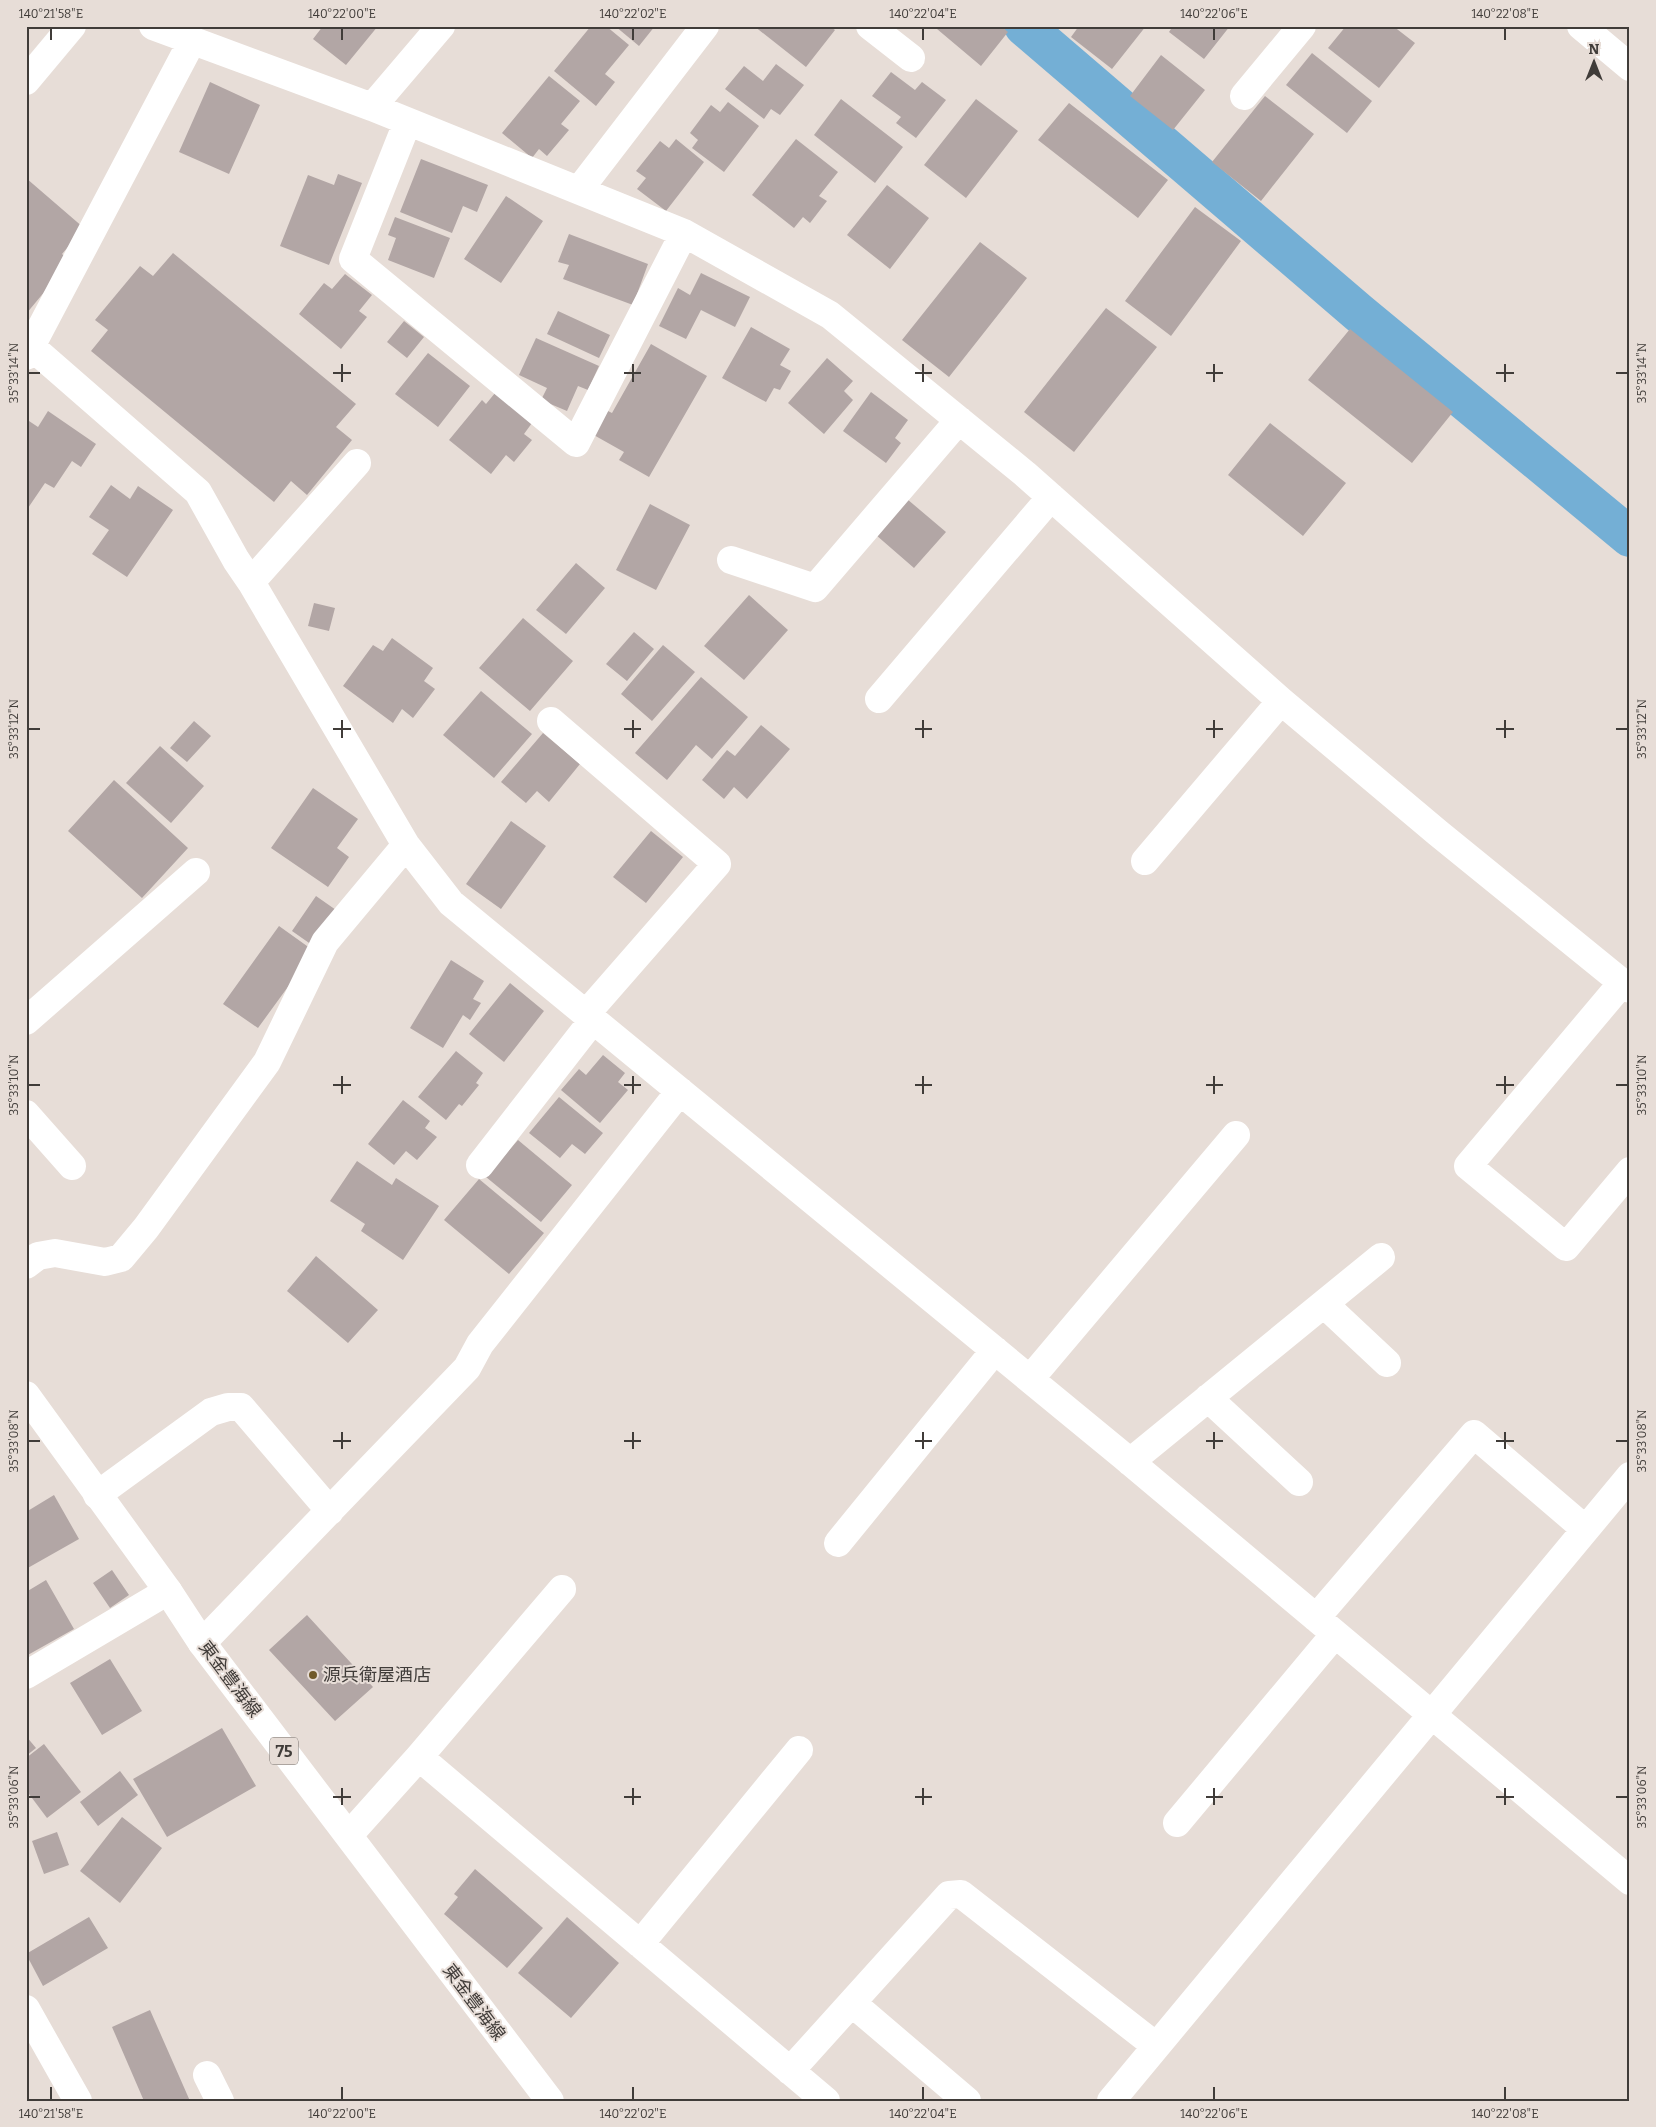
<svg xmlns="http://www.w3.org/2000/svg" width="1656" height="2127" font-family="Bitter,'Noto Sans JP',serif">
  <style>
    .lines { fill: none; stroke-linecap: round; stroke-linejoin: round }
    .canal { stroke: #74afd5; stroke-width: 40 }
    .building { fill: #b2a6a5 }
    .minor { stroke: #fff; stroke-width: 28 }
    .major { stroke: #fff; stroke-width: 28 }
    .highway { stroke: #fff; stroke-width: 28 }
    .ticks { fill: none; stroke: #403c39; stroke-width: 2 }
    .poi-dot { fill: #715a2a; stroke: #e7ddd7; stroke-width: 2 }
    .labels { text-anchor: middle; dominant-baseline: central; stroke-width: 4; stroke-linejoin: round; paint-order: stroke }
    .shield { fill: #e7ddd7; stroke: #726c68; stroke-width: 1 }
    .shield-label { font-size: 16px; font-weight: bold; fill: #403c39 }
    .poi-label { font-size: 18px; fill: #403c39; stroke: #e7ddd7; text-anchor: start }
    .street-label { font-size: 18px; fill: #403c39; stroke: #e7ddd7 }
    .neatline { fill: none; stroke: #403c39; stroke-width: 2 }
    .ticks-label { font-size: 12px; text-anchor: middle; fill: #403c39 }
  </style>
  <rect width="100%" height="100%" fill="#e7ddd7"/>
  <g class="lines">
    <path class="canal" d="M1024 26 1359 313 1630 537"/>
  </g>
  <path class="building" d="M323 26H378L346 65 313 39Z
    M591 26H606L629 45 605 74 615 82 596 106 554 71Z
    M615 26H655L639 46Z
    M754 26H829L835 30 806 67Z
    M939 26H1001L1008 32 981 66 937 29Z
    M1079 26H1146L1112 69 1071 37Z
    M1173 26H1230L1204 59 1169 32Z
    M1346 26H1393L1415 43 1379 88 1328 48Z
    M1312 53 1372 101 1347 133 1286 85Z
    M1161 55 1205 90 1173 130 1130 96Z
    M776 64 804 85 780 115 771 109 764 119 725 89 744 66 763 81Z
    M891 72 915 90 922 82 946 100 916 138 896 123 901 117 872 96Z
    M549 76 580 101 561 124 569 130 547 156 539 149 532 158 502 133Z
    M210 82 260 105 229 174 179 152Z
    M1265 96 1314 134 1261 201 1212 162Z
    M841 99 903 147 875 183 814 135Z
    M976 99 1018 131 966 198 924 165Z
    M728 102 759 126 724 172 692 148 698 140 690 133 711 105 720 112Z
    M1069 103 1168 180 1138 218 1038 140Z
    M676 139 704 162 666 211 637 189 646 178 636 171 660 141 669 148Z
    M796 139 838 172 819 196 827 201 810 223 803 217 794 228 752 195Z
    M421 159 488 185 477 212 463 206 452 233 400 212Z
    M338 174 362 183 329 265 280 246 308 175 334 185Z
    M26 178 84 228 62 254 70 261 26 314Z
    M887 185 929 218 890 269 847 235Z
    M506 196 543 221 501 283 464 259Z
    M1195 207 1241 241 1171 336 1125 301Z
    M395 217 450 238 434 278 388 260 396 238 388 235Z
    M569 234 648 264 633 305 563 279 569 265 558 262Z
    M980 242 1027 278 949 377 902 340Z
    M173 253 356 404 336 427 352 440 307 495 291 481 274 502 91 351 108 330 95 320 140 266 153 276Z
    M701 273 750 297 735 327 701 310 686 339 659 326 678 288 690 295Z
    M345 274 372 295 359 311 367 317 341 349 299 314 324 283 332 289Z
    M1106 308 1157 347 1074 452 1024 412Z
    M558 311 610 335 599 358 547 334Z
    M404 321 424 337 407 358 387 342Z
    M751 327 790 349 780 365 791 371 780 390 774 388 766 402 722 378Z
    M1350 329 1453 412 1412 463 1308 380Z
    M536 338 599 366 588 390 578 386 567 411 541 400 547 388 519 375Z
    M651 344 707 376 649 477 619 460 624 452 592 434 606 410 612 413Z
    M428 353 470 386 438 427 395 394Z
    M827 358 853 381 844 391 853 400 824 434 788 403Z
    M871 392 908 420 895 438 901 443 886 463 843 431Z
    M495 393 532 423 524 434 532 440 514 462 506 455 491 474 449 440 482 400 486 404Z
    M48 411 96 444 81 467 72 461 54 488 45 483 26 511V419L38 427Z
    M1270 423 1346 483 1303 536 1228 475Z
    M111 485 130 499 138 486 173 510 127 577 92 554 109 530 89 517Z
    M907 499 946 532 914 568 876 535Z
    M650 504 690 525 656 590 616 570Z
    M576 563 605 588 566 634 536 610Z
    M749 595 788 630 744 680 704 646Z
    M314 603 335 608 329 631 308 626Z
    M523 618 573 661 530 711 479 668Z
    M634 632 654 649 627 681 606 664Z
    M392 638 433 668 424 681 435 689 413 718 402 709 393 723 343 686 373 645 383 651Z
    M663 645 695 672 652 721 621 694Z
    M701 677 748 717 712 759 696 745 667 780 635 753Z
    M481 691 532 734 494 778 443 735Z
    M194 721 211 736 187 762 170 748Z
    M761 725 790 749 747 799 734 787 724 799 702 780 727 750 735 756Z
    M543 733 580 764 549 802 537 791 526 803 501 782Z
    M160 746 204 786 171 823 126 783Z
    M114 780 188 848 142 898 68 831Z
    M313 788 358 819 337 848 349 857 328 887 271 848Z
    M511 821 546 846 501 909 466 884Z
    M651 831 683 857 646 903 613 877Z
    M316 896 336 910 312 945 292 931Z
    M279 926 314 951 258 1028 223 1004Z
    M451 960 484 981 473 999 481 1003 470 1020 463 1015 443 1048 410 1028Z
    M510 983 544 1011 504 1062 469 1034Z
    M456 1051 483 1073 476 1083 479 1085 462 1106 459 1104 446 1120 418 1097Z
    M603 1055 625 1073 618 1082 628 1090 600 1123 561 1090 579 1069 586 1075Z
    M559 1097 603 1133 585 1154 572 1144 560 1158 529 1133Z
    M403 1100 430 1121 425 1128 437 1137 417 1160 406 1151 394 1165 368 1144Z
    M518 1140 572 1185 541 1222 486 1177Z
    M357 1161 392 1185 396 1178 439 1206 403 1260 361 1231 365 1224 330 1201Z
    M479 1179 544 1233 509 1274 444 1220Z
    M316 1256 378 1310 348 1343 287 1291Z
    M54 1495 79 1539 26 1569V1512Z
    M112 1570 129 1595 110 1608 93 1583Z
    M46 1580 74 1629 26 1656V1592Z
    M307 1615 373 1687 335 1721 269 1650Z
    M110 1659 142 1711 102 1735 70 1683Z
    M222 1728 256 1786 167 1837 133 1779Z
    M26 1736 36 1748 26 1756Z
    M44 1744 81 1792 47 1818 26 1790V1758Z
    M120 1771 138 1795 98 1826 80 1802Z
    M122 1817 162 1848 120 1903 80 1871Z
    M57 1832 69 1865 44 1874 32 1841Z
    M475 1869 543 1928 507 1968 444 1914 458 1897 454 1894Z
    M89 1917 108 1948 43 1986 26 1954Z
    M567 1917 619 1963 571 2018 518 1973Z
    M150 2010 190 2101H144L112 2027Z"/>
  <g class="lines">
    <path class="minor" d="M153 26 372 107 684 233 830 315 1025 474 1281 701 1438 833 1630 989
      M870 26 911 58
      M1581 26 1630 67
      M1244 96 1302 26
      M372 107 441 26
      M407 123 353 259 576 443 684 233
      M579 190 705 26
      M26 342 198 492 236 560 251 582 406 845 451 903 1122 1455 1630 1881
      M26 356 192 41
      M731 560 815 588 959 420
      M251 582 357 463
      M879 699 1051 497
      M551 721 717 864 586 1014
      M1145 861 1281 701
      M1622 983 1468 1166 1566 1247 1630 1171
      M26 1021 196 872
      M26 1114 72 1166
      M480 1165 593 1020
      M26 1265 38 1256 55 1253 105 1262 121 1258 146 1228 267 1062 325 942 406 845
      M1324 1304 1387 1363
      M1030 1379 1236 1135
      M1208 1398 1299 1482
      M1130 1462 1381 1257
      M97 1495 211 1412 228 1407H241L330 1511
      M838 1543 995 1350
      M1316 1618 1474 1434 1585 1529
      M202 1643 467 1368 480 1344 680 1091
      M26 1675 168 1591
      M419 1757 826 2101
      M1177 1823 1335 1634
      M349 1835 419 1757 562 1589
      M640 1944 799 1750
      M852 2003 967 2101
      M26 2009 78 2101
      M790 2071 949 1895 961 1894 1156 2046
      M207 2075 220 2101
      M1111 2101 1630 1476"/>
    <path class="major" d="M26 1395 168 1591 202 1643 550 2101"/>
    <path class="highway" d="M26 81 72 26"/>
  </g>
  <path class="ticks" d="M51 28V40M342 28V40M633 28V40M923 28V40M1214 28V40M1505 28V40M342 364V382M633 364V382M923 364V382M1214 364V382M1505 364V382M28 373H40M333 373H351M624 373H641M915 373H932M1206 373H1223M1496 373H1514M1616 373H1628M342 720V738M633 720V738M923 720V738M1214 720V738M1505 720V738M28 729H40M333 729H351M624 729H641M915 729H932M1206 729H1223M1496 729H1514M1616 729H1628M342 1076V1094M633 1076V1094M923 1076V1094M1214 1076V1094M1505 1076V1094M28 1085H40M333 1085H351M624 1085H641M915 1085H932M1206 1085H1223M1496 1085H1514M1616 1085H1628M342 1432V1449M633 1432V1449M923 1432V1449M1214 1432V1449M1505 1432V1449M28 1441H40M333 1441H351M624 1441H641M915 1441H932M1206 1441H1223M1496 1441H1514M1616 1441H1628M342 1788V1805M633 1788V1805M923 1788V1805M1214 1788V1805M1505 1788V1805M28 1797H40M333 1797H351M624 1797H641M915 1797H932M1206 1797H1223M1496 1797H1514M1616 1797H1628M51 2087V2100M342 2087V2100M633 2087V2100M923 2087V2100M1214 2087V2100M1505 2087V2100"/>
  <circle class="poi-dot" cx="313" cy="1675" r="5"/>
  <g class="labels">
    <rect class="shield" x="270" y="1737.5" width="28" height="27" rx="4"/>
    <g class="shield-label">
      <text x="284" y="1751">75</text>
    </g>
    <g class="poi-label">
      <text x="323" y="1675">源兵衛屋酒店</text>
    </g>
    <g class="street-label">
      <text transform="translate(230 1679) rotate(53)">東金豊海線</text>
      <text transform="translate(474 2002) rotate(53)">東金豊海線</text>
    </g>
  </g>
  <rect width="1656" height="2127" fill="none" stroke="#e7ddd7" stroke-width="55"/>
  <g transform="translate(1594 62)" stroke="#e7ddd7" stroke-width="4" paint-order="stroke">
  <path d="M0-4L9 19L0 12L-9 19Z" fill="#403c39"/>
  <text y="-8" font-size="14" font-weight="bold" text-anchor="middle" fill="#403c39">N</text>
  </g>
  <rect x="28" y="28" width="1600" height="2072" class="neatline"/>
  <g class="ticks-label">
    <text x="51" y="18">140°21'58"E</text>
    <text x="342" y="18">140°22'00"E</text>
    <text x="633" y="18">140°22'02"E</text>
    <text x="923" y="18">140°22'04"E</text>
    <text x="1214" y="18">140°22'06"E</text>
    <text x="1505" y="18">140°22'08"E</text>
    <text transform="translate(14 373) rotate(-90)" y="4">35°33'14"N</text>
    <text transform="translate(1642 373) rotate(-90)" y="4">35°33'14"N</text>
    <text transform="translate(14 729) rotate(-90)" y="4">35°33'12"N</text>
    <text transform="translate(1642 729) rotate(-90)" y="4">35°33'12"N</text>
    <text transform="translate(14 1085) rotate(-90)" y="4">35°33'10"N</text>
    <text transform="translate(1642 1085) rotate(-90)" y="4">35°33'10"N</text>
    <text transform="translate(14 1441) rotate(-90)" y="4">35°33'08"N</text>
    <text transform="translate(1642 1441) rotate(-90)" y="4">35°33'08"N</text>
    <text transform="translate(14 1797) rotate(-90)" y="4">35°33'06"N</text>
    <text transform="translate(1642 1797) rotate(-90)" y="4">35°33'06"N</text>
    <text x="51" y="2118">140°21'58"E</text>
    <text x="342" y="2118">140°22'00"E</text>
    <text x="633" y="2118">140°22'02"E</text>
    <text x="923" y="2118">140°22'04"E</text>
    <text x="1214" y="2118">140°22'06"E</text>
    <text x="1505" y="2118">140°22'08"E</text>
  </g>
</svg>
